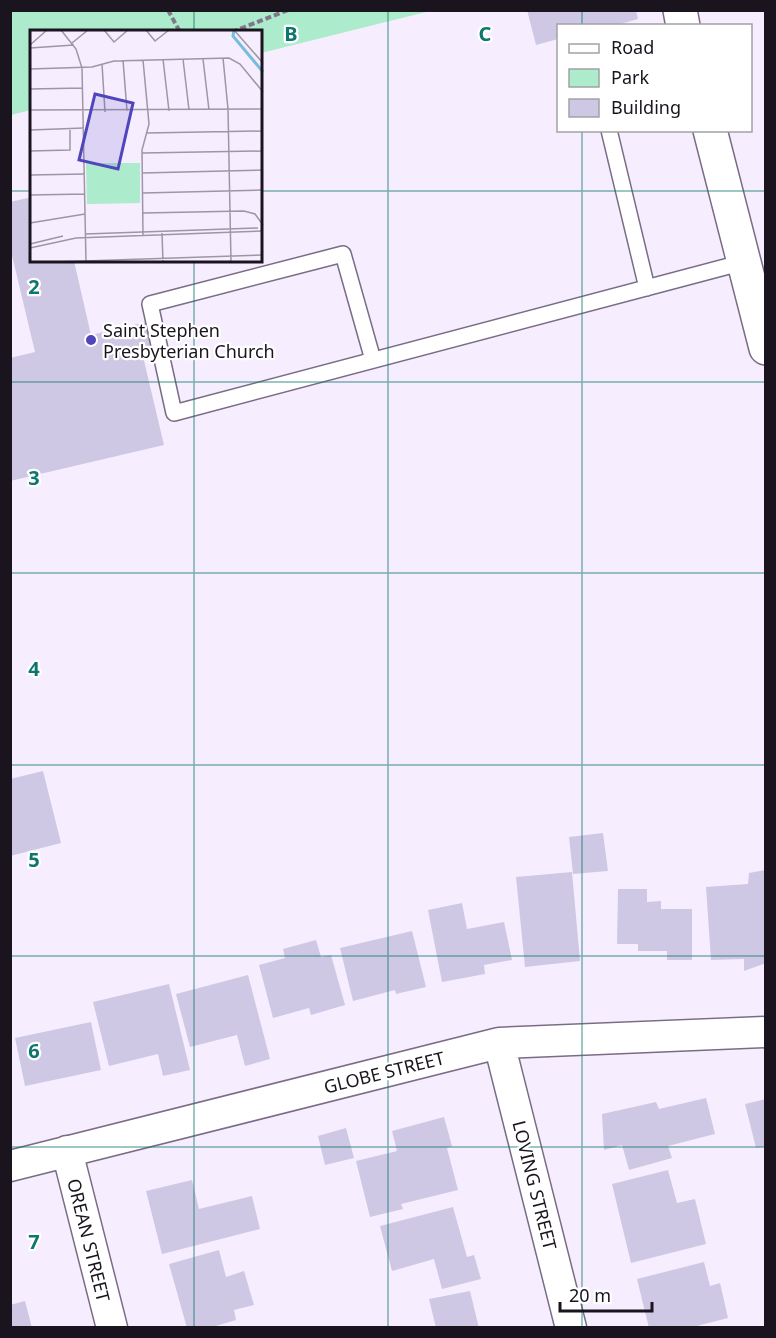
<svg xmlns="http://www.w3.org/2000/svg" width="776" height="1338" font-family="'Noto Sans',sans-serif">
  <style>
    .green { fill: #acebcb }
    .building { fill: #cfc8e5 }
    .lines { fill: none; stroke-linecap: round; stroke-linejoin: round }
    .lane-casing { stroke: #796c85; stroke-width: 18 }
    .street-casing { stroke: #796c85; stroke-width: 33 }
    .secondary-casing { stroke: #796c85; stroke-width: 36 }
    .path { stroke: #807886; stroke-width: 4; stroke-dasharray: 6 3; stroke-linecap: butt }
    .lane { stroke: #fff; stroke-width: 15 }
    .street { stroke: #fff; stroke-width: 30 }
    .secondary { stroke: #fff; stroke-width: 33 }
    .grid { fill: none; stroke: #0f766e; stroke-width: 1.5; stroke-opacity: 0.55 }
    .poi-dot { fill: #4f45bc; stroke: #fff; stroke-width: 2 }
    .labels { text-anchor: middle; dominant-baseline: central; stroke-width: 4.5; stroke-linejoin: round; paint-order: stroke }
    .poi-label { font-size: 18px; fill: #1a141e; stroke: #fff; text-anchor: start }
    .street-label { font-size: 18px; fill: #1a141e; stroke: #fff }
    .inset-river { fill: none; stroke: #79bddc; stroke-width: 3 }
    .inset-road { fill: none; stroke: #9e96a5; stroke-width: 1.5 }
    .view { fill: #4f45bc; fill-opacity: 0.15; stroke: #4f45bc; stroke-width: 3 }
    .inset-edge { fill: none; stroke: #1a141e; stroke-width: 3 }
    .grid-label { font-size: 20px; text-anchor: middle; font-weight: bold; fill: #0f766e; stroke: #fff; stroke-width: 4.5; stroke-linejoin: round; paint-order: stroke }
  </style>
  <rect width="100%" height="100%" fill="#f6edff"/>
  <path class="green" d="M10 11 11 10 430 11 261 53V32H32L31 110 11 115Z"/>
  <path class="building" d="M527 10H636L638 19 613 26H558V39L536 45Z
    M32 197V261H74L91 335 146 322 151 346 141 348 164 445 10 481V358L35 352 10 247V202Z
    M43 771 61 843 10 856V779Z
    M603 833 608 871 573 874 569 837Z
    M766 870V963L744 971V959L711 960 706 887 748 884 749 873Z
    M572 872 580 961 525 967 516 877Z
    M618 889H647V902L661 901V909H692V960H667V951H638V944H617Z
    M462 903 467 929 504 922 512 960 484 965 485 974 442 982 428 910Z
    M412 931 426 987 396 994 395 990 353 1001 340 948Z
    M316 940 321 957 331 955 345 1005 311 1015 309 1008 273 1018 259 965 285 958 283 949Z
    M248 975 270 1059 245 1066 237 1035 190 1047 176 994Z
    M169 984 190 1070 163 1076 158 1054 109 1066 93 1002Z
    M91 1022 101 1070 25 1086 15 1038Z
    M706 1098 715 1134 668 1146 672 1158 629 1170 622 1145 604 1150 602 1114 656 1102 659 1109Z
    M766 1099V1146L756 1148 745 1104Z
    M444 1117 452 1146 447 1148 458 1190 401 1204 403 1209 370 1217 356 1161 397 1151 392 1131Z
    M346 1128 354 1158 325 1165 318 1136Z
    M668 1170 677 1203 695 1199 706 1244 631 1263 612 1184Z
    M192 1180 199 1209 252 1196 260 1229 162 1254 146 1191Z
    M453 1207 467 1257 474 1255 481 1279 442 1289 434 1259 392 1271 380 1226Z
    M219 1250 226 1277 244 1271 254 1305 234 1310 236 1320 209 1328H187L169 1264Z
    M704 1262 710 1286 720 1283 728 1318 689 1328H649L637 1279Z
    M470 1291 479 1328H436L429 1299Z
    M25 1301 32 1328H10V1305Z"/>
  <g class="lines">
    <g class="lane-casing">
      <path id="lane" d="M609 130 647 288
        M373 360 343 254 150 304 174 413 744 262"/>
    </g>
    <g class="street-casing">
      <path id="street" d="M499 1043 571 1328
        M67 1151 112 1328
        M10 1166 499 1043 766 1032"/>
    </g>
    <g class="secondary-casing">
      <path id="secondary" d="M680 10 683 26
        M710 130 766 348"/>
    </g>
    <path class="path" d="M168 10 180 32
      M232 32 288 10"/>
    <use href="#lane" class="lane"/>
    <use href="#street" class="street"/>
    <use href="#secondary" class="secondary"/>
  </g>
  <path class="grid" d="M194 10V32M388 10V1328M582 10V26M582 130V1328M10 191H32M261 191H766M194 261V1328M10 382H766M10 573H766M10 765H766M10 956H766M10 1147H766"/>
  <circle class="poi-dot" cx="91" cy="340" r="6"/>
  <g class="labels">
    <g class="poi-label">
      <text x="103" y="330">Saint Stephen<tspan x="103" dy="21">Presbyterian Church</tspan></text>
    </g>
    <g class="street-label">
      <text transform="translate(384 1072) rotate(-14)">GLOBE STREET</text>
      <text transform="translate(535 1185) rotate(76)">LOVING STREET</text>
      <text transform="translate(89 1240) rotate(76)">OREAN STREET</text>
    </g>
  </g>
  <g transform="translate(30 30)">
    <rect width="232" height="232" fill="#f6edff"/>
    <path d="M56 133H110V173L57 174Z" fill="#acebcb"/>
    <path class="inset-river" d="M204 0 203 6 233 42"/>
    <path class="inset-road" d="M31 0 46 19 52 38 56 232M74 0 84 12 98 0M116 0 125 11 139 0M204 0 233 33M42 13 58 0M0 15 17 0M0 18 44 15M193 28 198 79 201 232M133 29 139 81M153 29 159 80M173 29 179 80M93 30 97 81M113 30 119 94 112 120 113 205M72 34 75 82M0 39 62 37 84 31 199 28 210 34 233 62M0 59 53 58M0 80 233 79M0 100 54 98M116 103 233 101M0 121 40 120V100M112 123 233 121M112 143 233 140M0 145 55 144M113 163 233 160M0 165 55 164M113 183 214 181 225 184 233 195M0 193 55 184M132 203 133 232M55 204 228 198M0 214 33 206M0 218 46 208 233 201M24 232 233 225"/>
    <path class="view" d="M65 64 103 73 88 139 49 130Z"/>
    <rect width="232" height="232" class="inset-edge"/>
  </g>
  <g class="grid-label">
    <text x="291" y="41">B</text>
    <text x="485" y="41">C</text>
    <text x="34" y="294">2</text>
    <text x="34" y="485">3</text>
    <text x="34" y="676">4</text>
    <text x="34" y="867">5</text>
    <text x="34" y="1058">6</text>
    <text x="34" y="1249">7</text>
  </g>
  <rect width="776" height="1338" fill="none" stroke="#1a141e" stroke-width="24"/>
  <rect x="557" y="24" width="195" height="108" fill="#ffffff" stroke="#a3a1a5" stroke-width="1.5"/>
  <rect x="569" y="44" width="30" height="9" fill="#ffffff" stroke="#a3a1a5" stroke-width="1.5"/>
  <text x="611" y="54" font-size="18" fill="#1a141e">Road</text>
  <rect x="569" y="69" width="30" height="18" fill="#acebcb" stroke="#a3a1a5" stroke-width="1.5"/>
  <text x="611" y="84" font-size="18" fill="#1a141e">Park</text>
  <rect x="569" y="99" width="30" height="18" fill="#cfc8e5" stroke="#a3a1a5" stroke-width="1.5"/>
  <text x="611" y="114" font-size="18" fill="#1a141e">Building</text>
  <path d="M560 1302v9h92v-9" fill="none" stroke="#1a141e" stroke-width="3"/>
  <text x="569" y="1302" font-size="18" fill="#1a141e" stroke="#ffffff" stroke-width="4.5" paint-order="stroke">20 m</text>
</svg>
